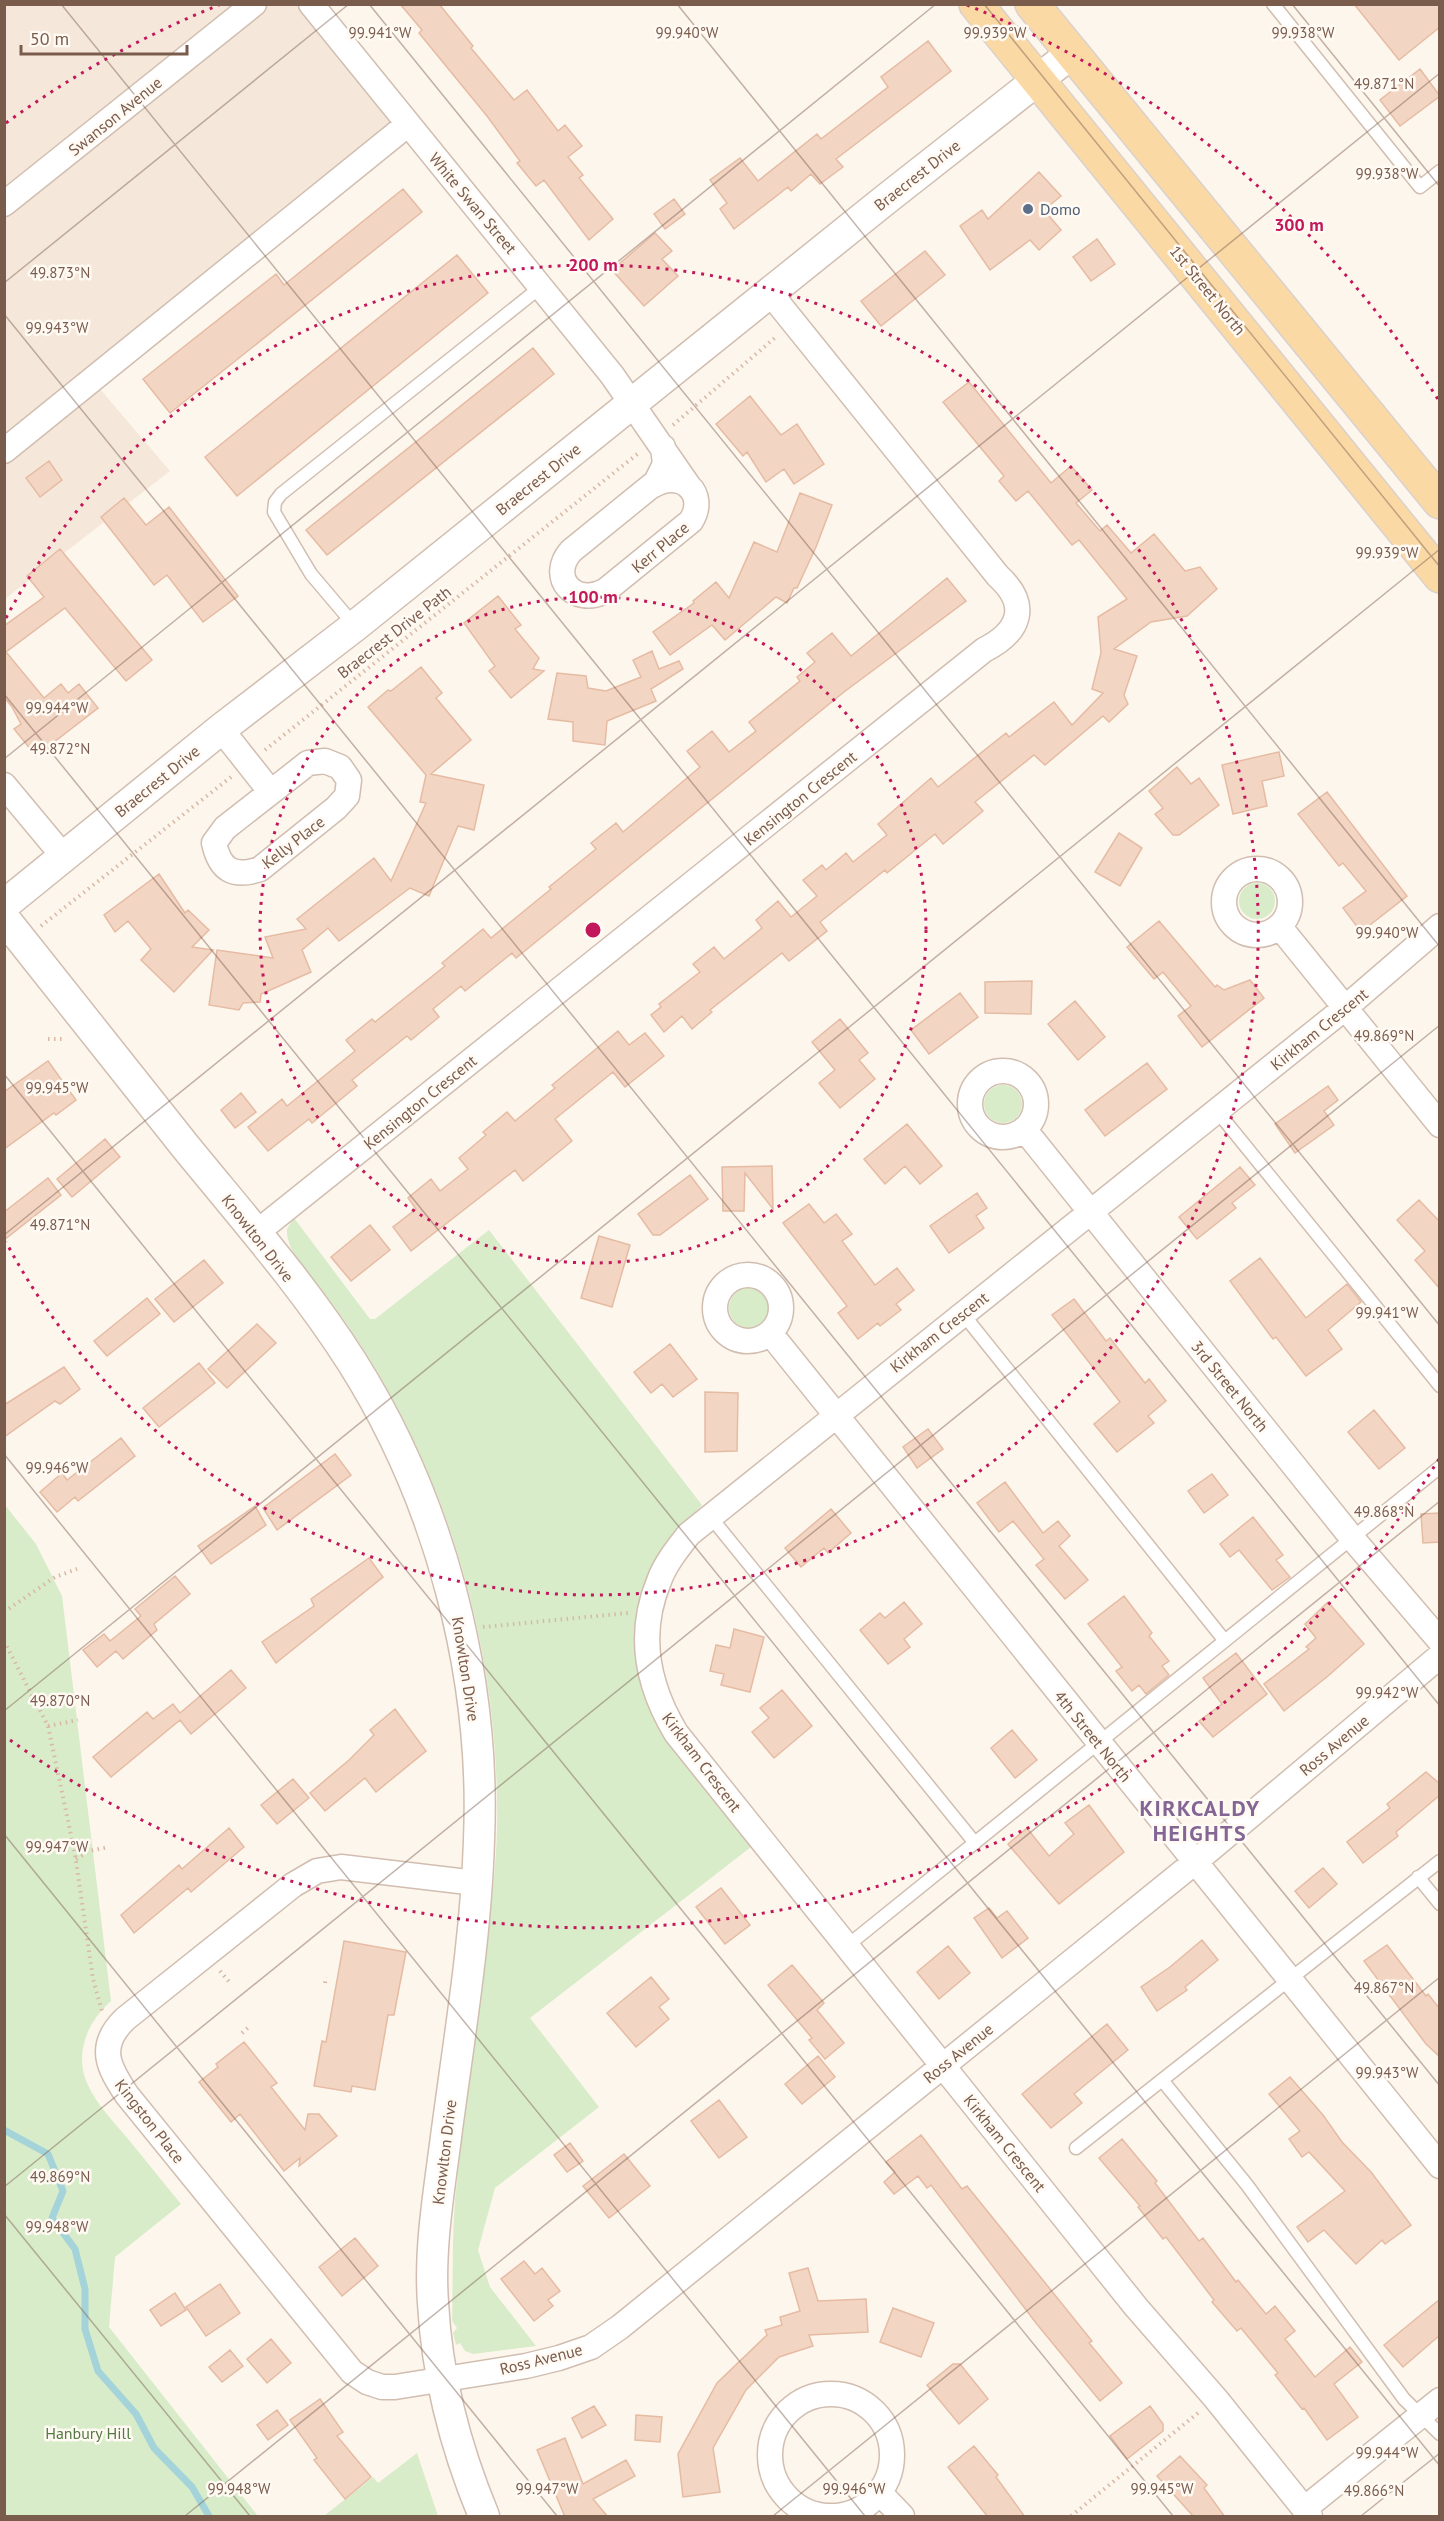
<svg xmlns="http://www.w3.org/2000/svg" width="1444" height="2521" font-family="'PT Sans',sans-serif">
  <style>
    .residential { fill: #f5e8da }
    .green { fill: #d8ecc9 }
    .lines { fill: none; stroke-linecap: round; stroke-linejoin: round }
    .stream { stroke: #a5d3da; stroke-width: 7 }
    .building { fill: #f3d5c3; stroke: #e6bba3; stroke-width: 1.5 }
    .service-casing { stroke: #d1beb0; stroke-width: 15 }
    .minor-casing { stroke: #d1beb0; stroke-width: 27 }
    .tertiary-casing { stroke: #d1beb0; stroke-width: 33 }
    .primary-casing { stroke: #dad1cd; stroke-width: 36 }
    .path { stroke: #d9b8a5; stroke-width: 4; stroke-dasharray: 1.5 4.5; stroke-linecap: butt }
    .service { stroke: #fff; stroke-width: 12 }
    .minor { stroke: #fff; stroke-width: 24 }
    .tertiary { stroke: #fff; stroke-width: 30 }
    .primary { stroke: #fbd9a5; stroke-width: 33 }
    .ticks { fill: none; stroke: #7a5c4d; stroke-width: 1.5; stroke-opacity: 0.45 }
    .ring { fill: none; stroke: #c2185b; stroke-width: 3; stroke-dasharray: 3 6 }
    .service-dot { fill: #5c6f8a; stroke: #fffaf3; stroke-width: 2 }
    .labels { text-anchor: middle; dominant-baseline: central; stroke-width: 5; stroke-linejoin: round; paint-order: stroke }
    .street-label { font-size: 16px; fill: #7a5c4d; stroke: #fffaf3 }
    .service-label { font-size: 16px; fill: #4e5e75; stroke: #fffaf3; text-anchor: start }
    .park-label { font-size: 16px; fill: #537a41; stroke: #fffaf3 }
    .district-label { font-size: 22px; font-weight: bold; letter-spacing: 1.5px; fill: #846695; stroke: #fffaf3 }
    .ticks-label { font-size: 15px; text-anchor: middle; fill: #7a5c4d; stroke: #fffaf3; stroke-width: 5; stroke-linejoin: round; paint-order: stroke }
    .centre { fill: #c2185b; stroke: #fffaf3; stroke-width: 3 }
    .ring-label { font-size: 18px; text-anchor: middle; font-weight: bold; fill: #c2185b; stroke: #fffaf3; stroke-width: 5; stroke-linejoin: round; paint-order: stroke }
  </style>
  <rect width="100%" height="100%" fill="#fdf6ec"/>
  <path class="residential" d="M5 5H311L408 126 94 382 170 471 5 599Z"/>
  <path class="green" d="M1239 901a18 18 0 1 1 36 0a18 18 0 1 1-36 0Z
    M984 1104a19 19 0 1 1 38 0a19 19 0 1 1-38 0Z
    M294 1218 370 1319H375L489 1230 702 1505 684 1524 636 1645 642 1689 656 1724 751 1847 530 2018 599 2107 495 2188 478 2250 490 2287 536 2346 473 2354 465 2351 460 2343 456 2345 453 2333 457 2328 452 2321C453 2281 452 2240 455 2200 463 2118 475 2037 485 1955 490 1913 496 1871 497 1829 499 1725 482 1622 448 1524 421 1447 382 1372 334 1306 319 1286 285 1254 287 1229Z
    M729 1308a20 20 0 1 1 40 0a20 20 0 1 1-40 0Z
    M5 1505 36 1544 62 1596 111 2001C88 2021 74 2053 87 2083 96 2104 114 2122 128 2139 146 2161 163 2182 181 2204L115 2257 109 2327 258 2516H5Z
    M417 2453 438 2516H324L373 2477 378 2483Z"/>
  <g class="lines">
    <path class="stream" d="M4 2130 48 2154 63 2191 52 2218 75 2249 85 2289V2329L98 2371 136 2414 154 2448 192 2487 209 2516"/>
  </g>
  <path class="building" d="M400 4H439L473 46 471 48 514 100 527 90 558 131 565 125 582 146 568 157 583 175 579 178 613 219 589 240 544 180 536 186 517 163 520 161 487 116 419 33 422 30Z
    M1354 4H1440V27L1399 60Z
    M928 41 951 71 836 159 843 167 820 184 811 174 791 191 788 187 734 229 720 209 727 203 710 180 740 158 758 181 817 134 821 139 888 87 881 77Z
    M1420 69 1440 96 1400 126 1380 100Z
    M1039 172 1061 196 1044 210 1061 230 1039 250 1030 240 990 270 960 226 982 210 988 219Z
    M403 189 422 212 170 413 143 379 276 274 284 285Z
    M674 199 685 214 665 229 654 214Z
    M655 233 672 251 662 259 678 276 644 306 612 270Z
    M1097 239 1115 264 1091 281 1073 257Z
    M925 251 945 275 881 326 861 301Z
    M457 255 488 293 237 496 205 457Z
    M533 348 554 374 327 555 306 530Z
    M969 382 1051 483 1071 466 1092 490 1076 503 1100 531 1107 525 1131 553 1154 534 1185 571 1200 567 1217 589 1187 616 1151 622 1114 649 1137 656 1124 695 1128 704 1109 722 1103 716 1045 765 1034 755 975 802 983 811 943 844 935 834 887 873 885 870 820 922 827 931 789 961 782 953 710 1010 712 1012 692 1029 682 1016 664 1032 651 1015 661 1007 659 1004 700 972 693 964 714 947 724 959 762 928 756 920 778 901 791 917 817 896 803 880 822 865 826 870 846 853 853 862 887 835 878 824 931 778 938 787 1006 733 1009 737 1054 702 1072 725 1103 693 1092 689 1101 653 1098 617 1127 599 1079 540 1072 545 1028 491 1016 501 999 481 1004 476 943 402Z
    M750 396 781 435 797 424 824 464 794 484 784 469 766 482 747 452 743 456 716 424Z
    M49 461 62 480 40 497 26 478Z
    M800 493 832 505 816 547 797 588H794L787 603 776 597 725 640 712 625 670 655 653 632 694 603 693 601 716 582 729 598 754 542 777 552Z
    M124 498 146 525 169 507 238 596 203 622 167 575 154 585 101 517Z
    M60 549 152 660 126 681 65 608 6 652 44 698 61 684 68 693 79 684 98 708 36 756 14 729 21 724 12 707 4 697V626L44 597 27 576Z
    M947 578 966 601 844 692 516 958 512 953 465 991 461 986 433 1009 439 1017 411 1040 407 1036 352 1080 357 1086 312 1123 309 1119 268 1151 248 1127 282 1099 287 1106 355 1051 346 1040 372 1019 375 1022 445 966 442 963 483 929 491 938 551 889 549 887 596 849 591 843 616 823 623 832 700 767 687 751 712 731 729 752 756 731 749 722 800 681 797 677 815 662 807 653 832 633 851 656Z
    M498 596 521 625 515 629 539 658 533 669 544 671 511 698 489 671 495 666 464 623Z
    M652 651 659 669 679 661 683 669 651 689 656 701 607 721 605 745 573 741V722L548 719 557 673 586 676 588 688 606 691 641 677 633 660Z
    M421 667 442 693 436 698 471 740 431 774 484 785 474 830 458 826 429 896 410 888 339 941 328 928 302 950 311 972 261 994 260 1002 243 1003 239 1010 209 1005 217 950 273 958 265 937 306 929 297 919 374 858 391 881 426 803 420 802 426 775 368 707 388 690 391 691Z
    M1279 752 1284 776 1262 781 1267 806 1233 814 1222 765Z
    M1177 767 1191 784 1199 778 1219 805 1179 835H1173L1155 814 1163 808 1149 791Z
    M1327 792 1407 896 1361 932 1343 908 1366 891 1343 863 1339 866 1298 814Z
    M1119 833 1142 848 1120 886 1095 872Z
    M159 874 185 913 188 910 209 930 192 947 213 950 174 992 141 960 151 949 128 921 115 932 104 915Z
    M1159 921 1215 987 1217 985 1224 990 1250 980 1264 998 1202 1047 1178 1016 1191 1006 1163 972 1154 979 1127 947Z
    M1032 981 1031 1014 985 1013V982Z
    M960 993 978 1017 929 1054 911 1030Z
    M1075 1001 1105 1037 1078 1060 1048 1024Z
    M840 1019 868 1053 859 1060 875 1079 840 1108 819 1083 835 1070 812 1042Z
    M618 1031 629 1045 645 1033 664 1056 625 1087 613 1072 555 1119 572 1141 523 1181 515 1170 411 1251 393 1227 416 1209 408 1198 431 1179 440 1191 468 1169 459 1158 486 1135 483 1132 507 1112 515 1121 555 1088 552 1085Z
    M48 1061 76 1100 56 1115 54 1113 4 1149V1092Z
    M1147 1063 1167 1089 1105 1136 1085 1110Z
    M1328 1086 1338 1100 1324 1111 1334 1125 1295 1153 1275 1124Z
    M241 1093 256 1112 235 1128 221 1110Z
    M907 1124 942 1166 920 1184 905 1166 885 1184 864 1159Z
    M105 1139 120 1157 72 1197 57 1179Z
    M772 1166 773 1209 745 1173 744 1211H723L722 1167Z
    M1240 1167 1255 1185 1232 1203 1236 1208 1197 1239 1179 1217Z
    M690 1175 708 1199 660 1235H653L638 1214Z
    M48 1178 61 1195 4 1240V1212Z
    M977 1193 987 1208 976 1216 984 1228 949 1253 930 1226Z
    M1419 1200 1440 1222V1289L1415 1260 1425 1251 1397 1220Z
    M809 1204 824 1223 836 1214 852 1234 842 1241 875 1285 897 1268 914 1290 896 1304 901 1310 880 1326 878 1323 858 1339 838 1313 847 1306 783 1223Z
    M370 1225 390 1250 351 1281 331 1257Z
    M599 1236 630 1245 612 1307 581 1298Z
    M1260 1258 1306 1318 1347 1284 1361 1302 1328 1330 1342 1349 1306 1376 1276 1337 1273 1339 1230 1281Z
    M204 1260 223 1283 174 1322 155 1299Z
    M147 1298 160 1314 107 1356 94 1341Z
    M1074 1299 1106 1341 1110 1338 1145 1383 1149 1379 1166 1401 1148 1416 1154 1423 1117 1452 1094 1424 1120 1402 1052 1315Z
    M257 1324 276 1343 227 1388 208 1369Z
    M670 1344 697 1379 673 1397 662 1384 651 1393 634 1372Z
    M199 1363 215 1383 159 1427 143 1408Z
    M64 1367 80 1389 60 1404 55 1401 4 1437V1405Z
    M705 1392 738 1393 737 1451 705 1452Z
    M1374 1410 1405 1448 1379 1469 1348 1432Z
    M928 1429 943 1449 917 1468 903 1447Z
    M121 1438 135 1456 78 1501 75 1497 57 1512 40 1492 62 1473 67 1480Z
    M335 1454 351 1475 277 1530 263 1508Z
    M1212 1474 1228 1495 1204 1513 1188 1491Z
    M1005 1482 1043 1533 1058 1521 1070 1536 1059 1546 1088 1580 1065 1599 1036 1565 1044 1559 1013 1521 999 1532 977 1503Z
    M255 1506 266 1525 211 1564 198 1546Z
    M831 1509 851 1533 828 1553 824 1548 801 1567 785 1548Z
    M1440 1513V1542L1423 1543 1421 1514Z
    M1253 1517 1283 1555 1276 1560 1290 1577 1272 1590 1239 1550 1230 1557 1220 1544Z
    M369 1558 383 1577 276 1663 262 1642 314 1606 311 1599Z
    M175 1576 190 1594 154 1624 157 1630 123 1659 116 1651 97 1667 83 1650 104 1634 110 1641 141 1616 135 1609Z
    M1124 1596 1152 1633 1149 1636 1169 1661 1162 1666 1169 1675 1146 1694 1139 1685 1132 1691 1116 1671 1122 1667 1088 1624Z
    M904 1602 922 1624 904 1639 910 1647 888 1664 860 1630 880 1613 885 1618Z
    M1328 1602 1364 1644 1328 1676 1284 1711 1264 1684 1309 1649 1306 1647 1316 1638 1305 1624Z
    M734 1629 764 1637 750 1692 721 1685 724 1674 710 1671 716 1645 730 1648Z
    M1236 1653 1267 1694 1213 1737 1199 1721 1222 1704 1203 1678Z
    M231 1670 246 1688 191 1734 180 1720 111 1777 93 1757 147 1712 153 1719 173 1704 180 1713Z
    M782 1690 812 1726 774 1758 752 1732 769 1718 760 1708Z
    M395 1709 426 1751 376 1792 365 1778 325 1811 310 1793 349 1760 374 1735 370 1730Z
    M1012 1730 1037 1760 1015 1778 991 1748Z
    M1426 1772 1440 1784V1795L1396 1832 1398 1836 1363 1863 1347 1842 1390 1808 1387 1804Z
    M293 1779 309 1798 277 1824 261 1805Z
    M1089 1805 1124 1852 1059 1904 1008 1844 1027 1828 1049 1856 1074 1834 1065 1823Z
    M229 1828 244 1847 191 1892 188 1888 134 1933 121 1915 179 1865 182 1869Z
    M1323 1868 1337 1884 1309 1908 1295 1891Z
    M721 1888 750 1925 725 1944 696 1907Z
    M989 1908 997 1918 1007 1911 1028 1938 1002 1958 974 1918Z
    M1202 1940 1218 1960 1185 1987 1187 1990 1157 2011 1141 1987 1170 1967Z
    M344 1941 406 1952 394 2015H388L375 2090 352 2086 351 2092 314 2086 322 2041 326 2042Z
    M1387 1945 1426 1996 1428 1994 1440 2009V2057L1426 2044 1364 1961Z
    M948 1946 970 1973 939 1999 917 1972Z
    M792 1965 824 2003 817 2010 844 2043 825 2059 809 2040 812 2038 768 1985Z
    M651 1977 669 1999 659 2007 669 2019 636 2047 607 2013Z
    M1107 2024 1128 2050 1074 2094 1082 2103 1051 2128 1022 2094Z
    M244 2042 277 2083 271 2087 305 2130 308 2114H319L337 2136 299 2166 300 2158 284 2171 240 2114 231 2122 199 2082 218 2067 216 2064Z
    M818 2056 835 2077 802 2104 785 2084Z
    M1290 2077 1323 2115 1342 2142 1371 2172 1411 2225 1385 2244 1382 2240 1356 2264 1324 2230 1308 2242 1297 2227 1345 2191 1309 2152 1302 2157 1289 2139 1300 2131 1269 2094Z
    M719 2100 747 2137 719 2158 691 2121Z
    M921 2135 962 2189 967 2186 1092 2341 1089 2343 1122 2383 1100 2401 1036 2323 931 2185 927 2188 918 2176 894 2194 884 2182 895 2172 886 2162Z
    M1122 2139 1157 2181 1155 2183 1199 2241 1203 2238 1236 2282 1238 2280 1266 2314 1275 2306 1295 2331 1285 2339 1315 2377 1350 2347 1362 2362 1334 2384 1358 2417 1327 2440 1304 2408 1302 2409 1275 2375 1278 2373 1241 2328 1237 2331 1212 2302 1214 2300 1166 2237 1163 2239 1138 2207 1140 2206 1099 2158Z
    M570 2143 583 2161 567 2172 554 2155Z
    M624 2154 650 2186 609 2218 583 2186Z
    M355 2238 378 2266 342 2296 319 2267Z
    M524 2261 535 2274 542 2268 560 2291 548 2300 553 2306 534 2321 501 2279Z
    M808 2268 818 2301 866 2299 868 2332 809 2335 813 2346 779 2357 746 2390 713 2448 720 2492 683 2497 678 2454 717 2383 767 2335 765 2330 782 2325 780 2317 800 2311 789 2273Z
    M220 2284 240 2313 206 2336 186 2307Z
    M175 2293 186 2310 161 2326 150 2310Z
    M1440 2299V2335L1403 2367 1384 2345Z
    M893 2308 934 2323 921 2357 880 2342Z
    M271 2339 291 2363 267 2383 247 2359Z
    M230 2350 243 2366 222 2382 209 2367Z
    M953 2364H960L988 2399 959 2424 927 2385Z
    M320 2399 343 2432 337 2436 371 2477 345 2499 314 2460 317 2458 290 2420Z
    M594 2406 606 2425 582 2438 572 2418Z
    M1150 2406 1163 2424V2431L1127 2459 1110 2436Z
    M277 2410 288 2425 268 2440 257 2425Z
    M636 2415 662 2417 660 2442 635 2440Z
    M565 2438 583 2484 626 2460 635 2476 593 2499 608 2517H565L537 2450Z
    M974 2446 998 2475 996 2477 1025 2517H988L948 2467Z
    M1180 2456 1207 2485 1204 2488 1225 2517H1194L1157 2476Z"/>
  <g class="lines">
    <g class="service-casing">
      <path id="service" d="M1273 4 1420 187 1440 171
        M355 626 311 574 274 512 275 502 281 494 542 286
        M1217 1111 1440 1386
        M963 1314 1225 1641
        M709 1515 975 1843
        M1440 1861 1162 2080 1247 2185 1404 2399 1440 2434
        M1418 1877 1440 1904
        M847 1946 1440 1467
        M1076 2148 1162 2080"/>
    </g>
    <g class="minor-casing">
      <path id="minor" d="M311 4 612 375 690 488
        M4 204 254 4
        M4 451 407 125
        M652 486C682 468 708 494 691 521L605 591C574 607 548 577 571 551L656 482 665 464 663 447
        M221 729 270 791
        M325 761 340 767 349 780 347 796 336 808 260 869C233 878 220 870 214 843L225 828 308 763Z
        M4 785 64 857
        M1224 902a33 33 0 1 1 66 0a33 33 0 1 1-66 0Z
        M1279 926 1440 1125
        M970 1104a33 33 0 1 1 66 0a33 33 0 1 1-66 0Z
        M1024 1129 1352 1538 1440 1641
        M256 1233 984 650C1020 632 1030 605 998 576L770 293
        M715 1308a33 33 0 1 1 66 0a33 33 0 1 1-66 0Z
        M770 1333 1440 2166
        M476 1883 341 1867 317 1871 293 1885 125 2019C97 2046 108 2067 127 2095L352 2372 367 2382 382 2387H395L526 2366 559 2358 591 2347 620 2327 1195 1862 1440 1656
        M770 2455a61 61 0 1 1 122 0a61 61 0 1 1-122 0Z
        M879 2492 902 2516
        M1304 2509 1440 2400
        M1310 2516 1216 2399 1136 2307 676 1733C647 1685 637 1634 659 1581 665 1564 678 1548 689 1534L1345 1008 1440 926"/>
    </g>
    <g class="tertiary-casing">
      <path id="tertiary" d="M4 905 221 729 355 626 885 200 1072 53
        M4 918C65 994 124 1070 185 1146 242 1216 303 1285 352 1362 440 1501 486 1675 479 1840 476 1939 459 2038 446 2137 439 2192 429 2248 433 2303 437 2377 456 2449 484 2516"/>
    </g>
    <g class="primary-casing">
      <path id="primary" d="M976 4 1440 576
        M1032 4 1440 502"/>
    </g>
    <path class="path" d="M673 425 777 336
      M265 750 640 452
      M41 926 231 777
      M48 1039H62
      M4 1612 55 1577 77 1569
      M483 1627 628 1613
      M4 1641 48 1726 75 1854 93 1979 102 2011
      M48 1726 78 1720
      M76 1859 89 1851 109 1847
      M220 1971 231 1984
      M325 1983 326 1977
      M242 2033 249 2027
      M1071 2516 1198 2413"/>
    <use href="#service" class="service"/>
    <use href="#minor" class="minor"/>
    <use href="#tertiary" class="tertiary"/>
    <use href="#primary" class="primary"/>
  </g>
  <path class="ticks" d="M61 4 1440 1706M369 4 1440 1326M677 4 1440 947M984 4 1440 567M1292 4 1440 187M4 283 349 4M4 314 1440 2086M4 694 1440 2466M4 759 936 4M4 1074 1173 2516M4 1235 1440 73M4 1454 865 2516M4 1711 1440 549M4 1834 557 2516M4 2187 1440 1025M4 2214 250 2516M185 2516 1440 1501M773 2516 1440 1977M1361 2516 1440 2453"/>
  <g class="ring">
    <circle cx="593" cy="930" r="333"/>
    <path d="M6 618A665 665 0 1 1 6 1242"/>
    <path d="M1439 1459A998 998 0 0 1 6 1737M6 123A998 998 0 0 1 219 5M967 5A998 998 0 0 1 1439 401"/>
  </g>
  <circle class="service-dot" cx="1028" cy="209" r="6"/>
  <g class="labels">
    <g class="street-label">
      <text transform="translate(115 116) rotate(-39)">Swanson Avenue</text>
      <text transform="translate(917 175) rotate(-38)">Braecrest Drive</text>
      <text transform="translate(473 203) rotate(50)">White Swan Street</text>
      <text transform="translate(1208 290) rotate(51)">1st Street North</text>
      <text transform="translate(538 479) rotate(-39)">Braecrest Drive</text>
      <text transform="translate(660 547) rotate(-40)">Kerr Place</text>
      <text transform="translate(394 632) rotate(-38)">Braecrest Drive Path</text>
      <text transform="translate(157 781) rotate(-39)">Braecrest Drive</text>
      <text transform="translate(800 798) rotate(-39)">Kensington Crescent</text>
      <text transform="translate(293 842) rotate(-38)">Kelly Place</text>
      <text transform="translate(1319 1029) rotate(-39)">Kirkham Crescent</text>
      <text transform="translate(420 1102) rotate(-39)">Kensington Crescent</text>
      <text transform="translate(258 1238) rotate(52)">Knowlton Drive</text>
      <text transform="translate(939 1332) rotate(-38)">Kirkham Crescent</text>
      <text transform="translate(1230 1386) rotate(51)">3rd Street North</text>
      <text transform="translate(466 1669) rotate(81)">Knowlton Drive</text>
      <text transform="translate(1093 1736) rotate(51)">4th Street North</text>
      <text transform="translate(1334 1745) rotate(-40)">Ross Avenue</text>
      <text transform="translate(702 1762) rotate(53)">Kirkham Crescent</text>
      <text transform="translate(958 2053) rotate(-39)">Ross Avenue</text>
      <text transform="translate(150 2121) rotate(52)">Kingston Place</text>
      <text transform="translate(1005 2143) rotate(51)">Kirkham Crescent</text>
      <text transform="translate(444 2152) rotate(-83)">Knowlton Drive</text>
      <text transform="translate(541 2359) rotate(-14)">Ross Avenue</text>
    </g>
    <g class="service-label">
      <text x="1040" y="209">Domo</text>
    </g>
    <g class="park-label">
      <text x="88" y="2433">Hanbury Hill</text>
    </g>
    <g class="district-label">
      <text x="1200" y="1808">KIRKCALDY<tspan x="1200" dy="25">HEIGHTS</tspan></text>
    </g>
  </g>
  <g class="ticks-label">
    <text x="380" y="38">99.941°W</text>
    <text x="687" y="38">99.940°W</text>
    <text x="995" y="38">99.939°W</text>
    <text x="1303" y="38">99.938°W</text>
    <text x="1384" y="89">49.871°N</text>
    <text x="1387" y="179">99.938°W</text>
    <text x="60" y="278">49.873°N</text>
    <text x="57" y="333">99.943°W</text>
    <text x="1387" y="558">99.939°W</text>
    <text x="57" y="713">99.944°W</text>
    <text x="60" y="754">49.872°N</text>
    <text x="1387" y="938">99.940°W</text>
    <text x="1384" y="1041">49.869°N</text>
    <text x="57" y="1093">99.945°W</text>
    <text x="60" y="1230">49.871°N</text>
    <text x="1387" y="1318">99.941°W</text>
    <text x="57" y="1473">99.946°W</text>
    <text x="1384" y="1517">49.868°N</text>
    <text x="1387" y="1698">99.942°W</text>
    <text x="60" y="1706">49.870°N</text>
    <text x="57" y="1852">99.947°W</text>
    <text x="1384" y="1993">49.867°N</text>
    <text x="1387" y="2078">99.943°W</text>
    <text x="60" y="2182">49.869°N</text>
    <text x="57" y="2232">99.948°W</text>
    <text x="1387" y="2458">99.944°W</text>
    <text x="239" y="2494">99.948°W</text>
    <text x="547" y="2494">99.947°W</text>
    <text x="854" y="2494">99.946°W</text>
    <text x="1162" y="2494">99.945°W</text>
    <text x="1374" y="2496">49.866°N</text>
  </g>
  <circle cx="593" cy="930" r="9" class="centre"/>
  <g class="ring-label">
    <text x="1299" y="231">300 m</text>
    <text x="593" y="271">200 m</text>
    <text x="593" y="603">100 m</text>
  </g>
  <rect width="1444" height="2521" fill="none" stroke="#7a5c4d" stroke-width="12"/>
  <path d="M21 45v9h166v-9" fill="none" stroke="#7a5c4d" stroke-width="3"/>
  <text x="30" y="45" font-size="18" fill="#7a5c4d" stroke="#fffaf3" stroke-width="4.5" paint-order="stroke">50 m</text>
</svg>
